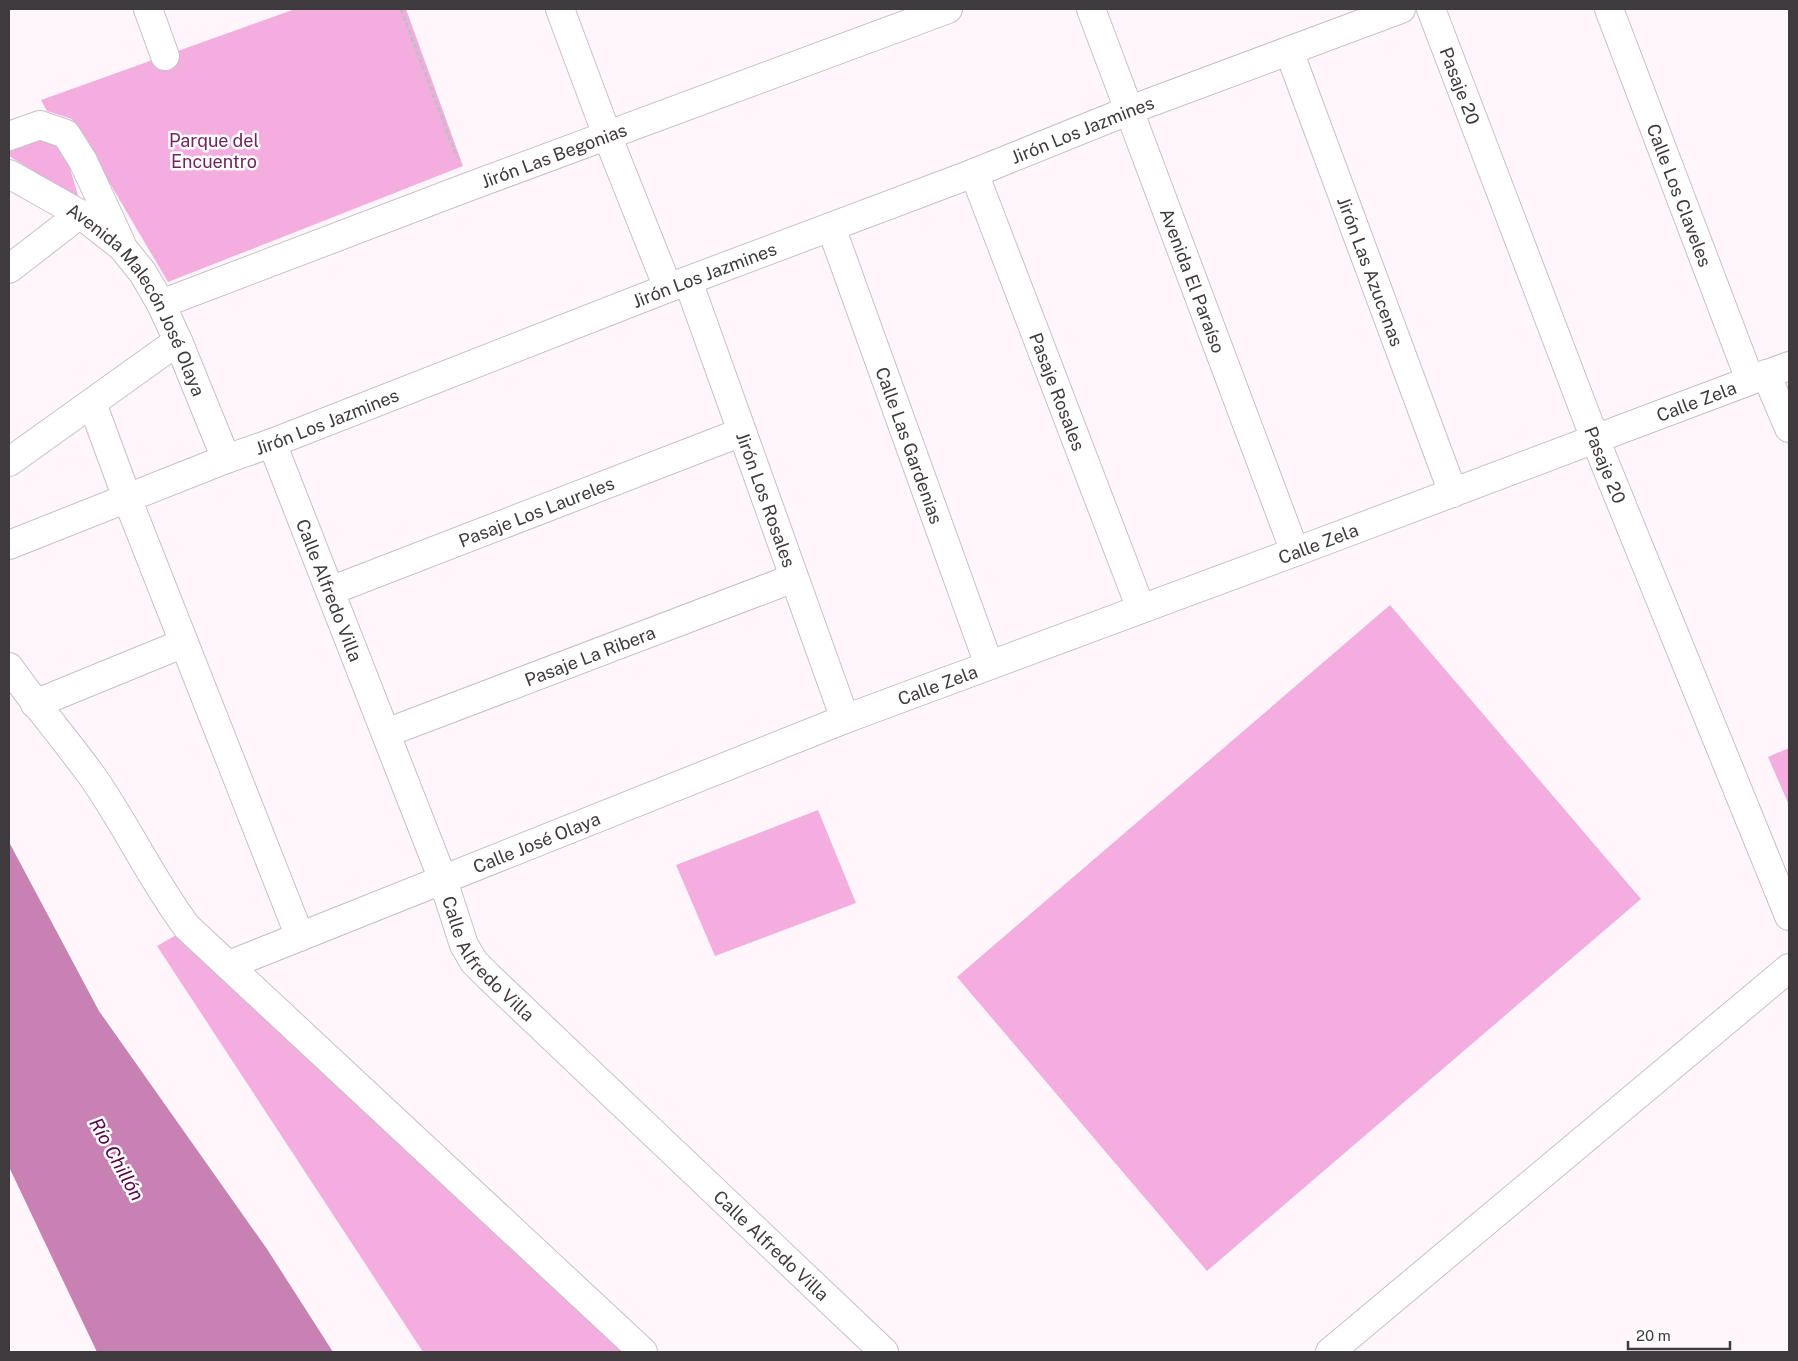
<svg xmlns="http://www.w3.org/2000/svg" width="1798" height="1361" font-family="'Public Sans',sans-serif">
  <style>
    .green { fill: #f3addf }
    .water { fill: #c782b3 }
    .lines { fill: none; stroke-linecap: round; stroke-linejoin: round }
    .minor-casing { stroke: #cabfc7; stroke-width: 30 }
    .path { stroke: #c5bdc2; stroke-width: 3; stroke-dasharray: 5 2.5; stroke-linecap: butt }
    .minor { stroke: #fff; stroke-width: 28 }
    .labels { text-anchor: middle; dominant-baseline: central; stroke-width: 5; stroke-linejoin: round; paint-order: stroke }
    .street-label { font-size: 18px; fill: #3f3a3d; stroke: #fff }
    .park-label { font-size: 18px; fill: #742362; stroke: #fff }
    .water-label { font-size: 19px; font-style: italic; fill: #580249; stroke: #fff }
  </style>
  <rect width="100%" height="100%" fill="#fef6fb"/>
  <path class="green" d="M295 9H406L463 166 168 282 72 119 47 111 41 100Z
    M34 137 53 143 67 158 79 199 9 156V146Z
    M1390 605 1641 899 1207 1271 957 977Z
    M1789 748V805L1768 757Z
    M818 810 856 903 715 956 676 865Z
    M178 934 627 1352H423L157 946Z"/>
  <path class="water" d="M9 842 99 1011 267 1249 333 1352H97L9 1167Z"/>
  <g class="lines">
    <g class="minor-casing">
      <g id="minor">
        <path d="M148 9 165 56"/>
        <path d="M560 9 607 135 668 288"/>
        <path id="s1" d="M1091 9 1295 552"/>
        <path id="s2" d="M1431 9 1595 439 1789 916"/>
        <path id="s3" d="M1609 9 1750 380"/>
        <path id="s4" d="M1289 51 1453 493"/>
        <path d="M9 136 40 125 66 134 83 161 121 243"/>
        <path id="s5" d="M974 173 1141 609"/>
        <path id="s6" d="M9 174 80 214 122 247 143 273 161 304 178 341 226 459"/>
        <path id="s7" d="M831 227 989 665"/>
        <path d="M9 269 80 214"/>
        <path id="s8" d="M688 281 845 719"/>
        <path id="s9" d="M161 304 468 187 948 9"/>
        <path d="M1766 374 1789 428"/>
        <path d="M92 403 127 498 300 937"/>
        <path id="s10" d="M272 443 443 880 464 945 474 962 489 977 884 1352"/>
        <path d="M9 462 178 341"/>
        <path id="s11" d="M9 545 226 459 272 443 668 288 974 173 1130 110 1401 9"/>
        <path id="s12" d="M330 591 742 432"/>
        <path d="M9 667C35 704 65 739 92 776 126 824 151 879 187 927L643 1352"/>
        <path d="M35 704 184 643"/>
        <path id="s13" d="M386 733 794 578"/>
        <path id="s14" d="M229 965 845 719 1295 552 1789 366"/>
        <path d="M1330 1352 1789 968"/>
      </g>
    </g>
    <path class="path" d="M401 9 457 158"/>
    <use href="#minor" class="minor"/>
  </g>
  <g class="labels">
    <g class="street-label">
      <text stroke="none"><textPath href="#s2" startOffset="82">Pasaje 20</textPath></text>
      <text stroke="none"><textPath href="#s11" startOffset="1151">Jirón Los Jazmines</textPath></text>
      <text stroke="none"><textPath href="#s9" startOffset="420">Jirón Las Begonias</textPath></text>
      <text stroke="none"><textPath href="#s3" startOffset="199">Calle Los Claveles</textPath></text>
      <text stroke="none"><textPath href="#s4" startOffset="235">Jirón Las Azucenas</textPath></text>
      <text stroke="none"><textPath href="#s11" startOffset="746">Jirón Los Jazmines</textPath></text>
      <text stroke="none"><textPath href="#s1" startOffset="290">Avenida El Paraíso</textPath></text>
      <text stroke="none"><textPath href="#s6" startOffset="186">Avenida Malecón José Olaya</textPath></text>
      <text stroke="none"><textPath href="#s5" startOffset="234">Pasaje Rosales</textPath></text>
      <text stroke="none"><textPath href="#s14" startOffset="1572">Calle Zela</textPath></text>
      <text stroke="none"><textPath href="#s11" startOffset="341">Jirón Los Jazmines</textPath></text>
      <text stroke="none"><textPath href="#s7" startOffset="232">Calle Las Gardenias</textPath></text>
      <text stroke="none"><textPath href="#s2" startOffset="488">Pasaje 20</textPath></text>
      <text stroke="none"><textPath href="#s8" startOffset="232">Jirón Los Rosales</textPath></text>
      <text stroke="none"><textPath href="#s12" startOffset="221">Pasaje Los Laureles</textPath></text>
      <text stroke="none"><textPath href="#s14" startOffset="1168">Calle Zela</textPath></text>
      <text stroke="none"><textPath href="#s10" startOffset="158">Calle Alfredo Villa</textPath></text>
      <text stroke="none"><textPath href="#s13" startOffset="218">Pasaje La Ribera</textPath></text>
      <text stroke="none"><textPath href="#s14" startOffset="762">Calle Zela</textPath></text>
      <text stroke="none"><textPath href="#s14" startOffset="331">Calle José Olaya</textPath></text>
      <text stroke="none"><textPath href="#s10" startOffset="562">Calle Alfredo Villa</textPath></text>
      <text stroke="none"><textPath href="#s10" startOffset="968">Calle Alfredo Villa</textPath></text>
    </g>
    <g class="park-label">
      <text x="214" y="140">Parque del<tspan x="214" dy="21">Encuentro</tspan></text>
    </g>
    <g class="water-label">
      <text transform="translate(117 1159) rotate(61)">Río Chillón</text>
    </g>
  </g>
  <rect width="1798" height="1361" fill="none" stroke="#3f3a3d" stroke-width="20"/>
  <path d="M1628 1341v8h102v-8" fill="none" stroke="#3f3a3d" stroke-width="2.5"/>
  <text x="1636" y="1341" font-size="15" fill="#3f3a3d" stroke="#ffffff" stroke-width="4" paint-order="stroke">20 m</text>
</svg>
